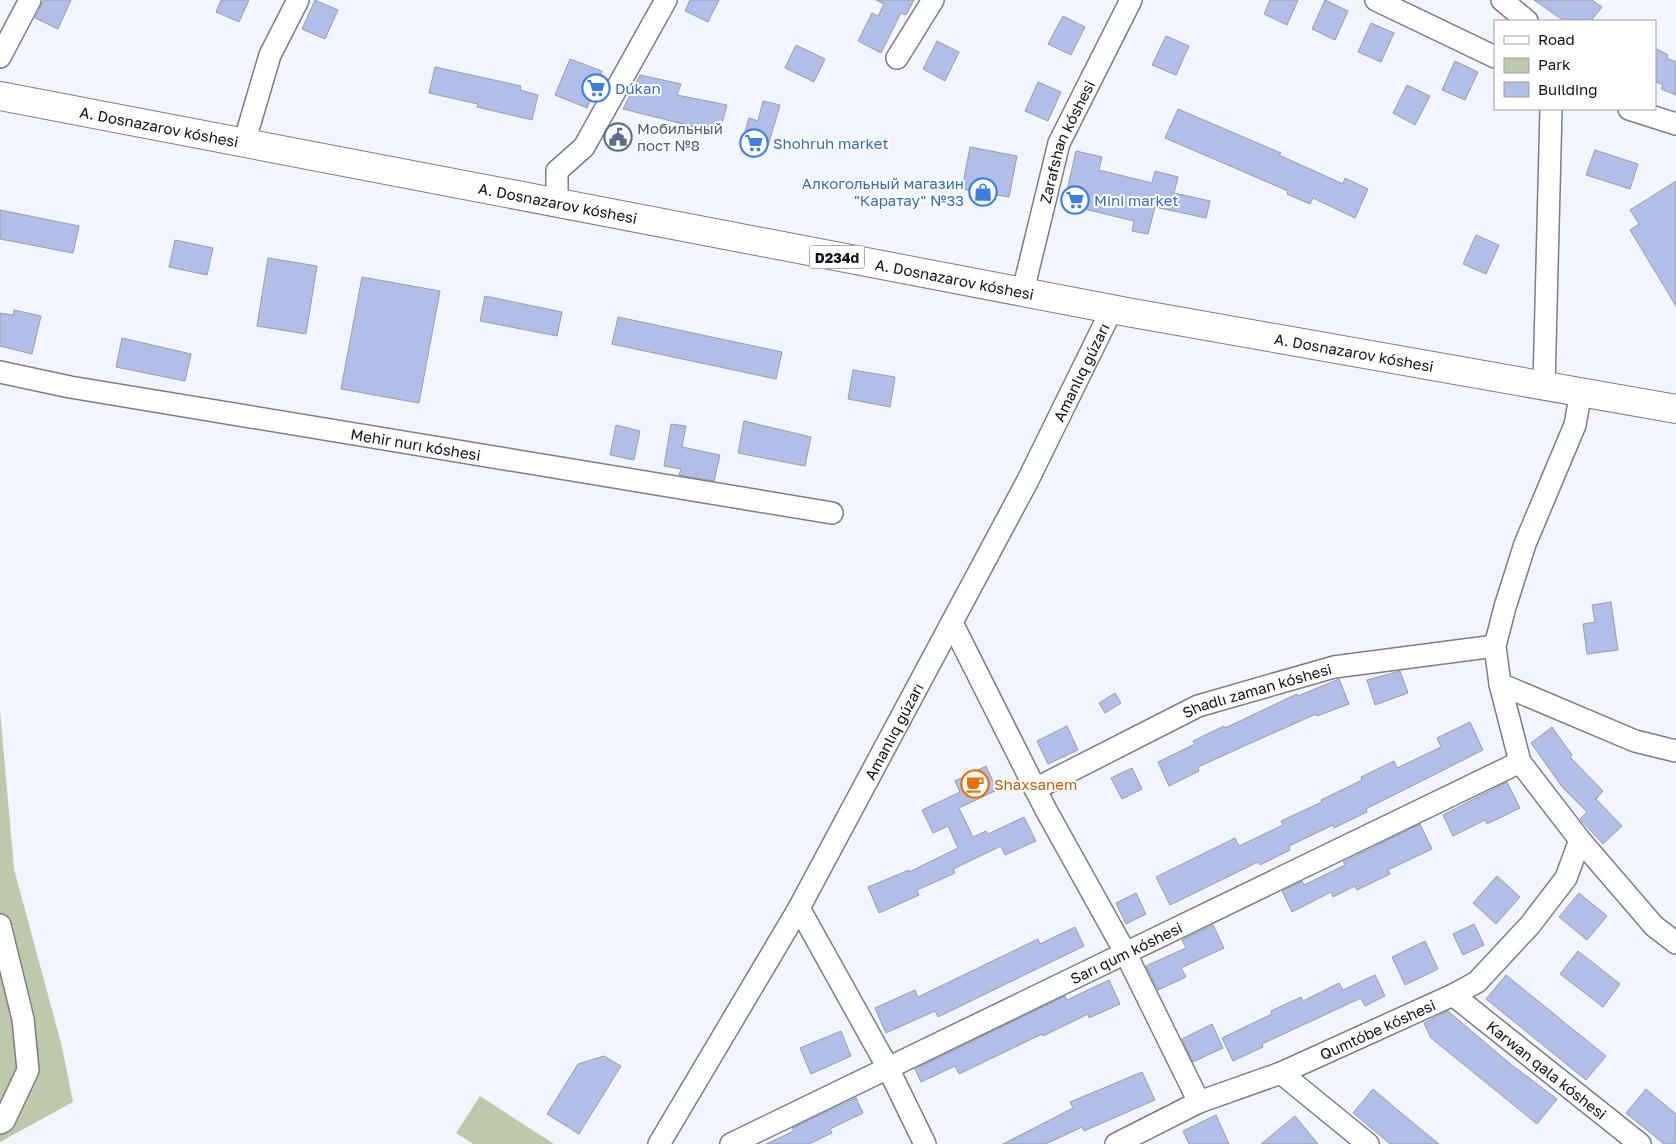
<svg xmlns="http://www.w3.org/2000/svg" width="1676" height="1144" font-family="'Golos Text',sans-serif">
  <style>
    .green { fill: #bec9ac }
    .building { fill: #b1bfe8; stroke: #9b9da5 }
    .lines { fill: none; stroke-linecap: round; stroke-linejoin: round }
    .minor-casing { stroke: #7b7e85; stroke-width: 24 }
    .major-casing { stroke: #7b7e85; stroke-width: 30 }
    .minor { stroke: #fff; stroke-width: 21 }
    .major { stroke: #fff; stroke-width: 28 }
    .labels { text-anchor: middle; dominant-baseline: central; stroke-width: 4; stroke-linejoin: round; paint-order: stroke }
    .shield { fill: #fff; stroke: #58585a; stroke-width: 1 }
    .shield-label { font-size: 14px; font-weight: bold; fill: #101114 }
    .shop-label { font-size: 15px; fill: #366cbe; stroke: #fff; text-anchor: start }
    .street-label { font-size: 15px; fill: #101114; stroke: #fff }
    .service-label { font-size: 15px; fill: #4e5e75; stroke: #fff; text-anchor: start }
    .food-label { font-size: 15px; fill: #c56008; stroke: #fff; text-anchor: start }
  </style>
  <rect width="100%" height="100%" fill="#f2f5fd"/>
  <path class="green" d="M0 710 14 869 62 1047 73 1102 0 1142Z
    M480 1096 554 1144H473L456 1133Z"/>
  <path class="building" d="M44 0H71L58 29 35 18Z
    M221 0H249L239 22 216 12Z
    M315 0 338 10 325 39 302 29Z
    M690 0H719L708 22 685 11Z
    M876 0H914L906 15 901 13 881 53 858 41 872 13 878 16 884 4Z
    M1270 0H1298L1287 25 1264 14Z
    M1325 0 1348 11 1335 40 1312 29Z
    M1534 0H1592L1602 7 1591 21H1564Z
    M1063 16 1085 27 1071 55 1048 44Z
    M1371 23 1394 33 1381 62 1358 52Z
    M1166 36 1189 46 1176 75 1152 65Z
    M937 41 959 52 945 81 923 69Z
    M796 45 825 59 814 82 785 68Z
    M1655 48 1668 55 1667 58 1676 62V95L1661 89 1663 85 1656 82 1655 85Z
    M570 59 602 71 587 108 555 95Z
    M1455 61 1478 72 1465 100 1442 90Z
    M435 67 521 86 520 90 538 95 532 120 477 107 478 104 429 93Z
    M640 75 681 84 677 95 727 105 719 133 623 109Z
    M1038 82 1061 92 1048 121 1025 111Z
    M1407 85 1430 96 1415 125 1393 113Z
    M763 101 780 105 767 149 742 142 749 118 758 121Z
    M1178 109 1281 153 1279 155 1343 184 1345 178 1368 189 1355 218 1313 198 1310 204 1287 194 1288 191 1165 138Z
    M970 147 1017 156 1009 197 962 189Z
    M1595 150 1638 164 1630 189 1586 175Z
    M1076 151 1102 157 1099 170 1152 183 1155 171 1178 177 1174 193 1210 201 1206 218 1155 207 1148 234 1132 231 1134 221 1064 204Z
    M1676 181V306L1630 230 1639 224 1630 210Z
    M0 210 79 226 73 253 0 239Z
    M1476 235 1499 245 1486 274 1463 264Z
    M175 240 213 248 207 275 169 267Z
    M268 258 317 266 306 334 257 326Z
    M362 277 440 291 419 403 341 389Z
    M485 296 562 312 557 336 480 321Z
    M14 310 41 316 32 354 0 346V313L13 315Z
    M618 317 782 352 776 379 612 344Z
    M122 338 191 354 185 381 116 367Z
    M853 370 895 377 890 407 848 399Z
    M744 421 811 437 805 466 738 453Z
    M671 424 686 426 682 447 720 455 714 481 679 475 681 469 664 466Z
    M616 425 640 431 634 460 610 455Z
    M1611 602 1618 650 1587 654 1583 624 1595 622 1592 605Z
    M1400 671 1408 693 1375 705 1367 680Z
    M1339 679 1349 704 1317 716 1316 714 1242 747 1198 767 1199 771 1169 786 1158 762 1195 744 1193 741 1224 726 1225 728 1297 694 1298 696Z
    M1115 693 1121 703 1105 713 1099 703Z
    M1470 722 1483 750 1366 809 1367 812 1334 828 1333 825 1289 846 1290 850 1260 865 1258 862 1170 905 1156 877 1235 838 1239 846 1283 825 1281 821 1322 802 1321 800 1362 780 1361 777 1394 761 1397 768 1441 747 1437 738Z
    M1067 726 1078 750 1048 764 1037 741Z
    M1552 727 1572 755 1570 757 1603 791 1596 799 1622 826 1603 844 1580 819 1587 812 1563 788 1531 743Z
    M986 766 997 790 959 808 973 837 986 831 988 834 1024 817 1036 841 1005 855 1001 846 953 869 955 873 917 890 919 895 879 913 868 887 909 870V872L958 848 948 826 933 833 922 810 960 792 955 781Z
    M1132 768 1142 789 1122 799 1111 778Z
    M1507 782 1520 808 1487 824 1485 820 1453 836 1443 815Z
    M1420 824 1432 849 1388 870 1390 874 1357 890 1355 886 1333 897 1331 892 1292 912 1282 891 1302 881 1304 885 1345 865 1343 862Z
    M1497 876 1520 897 1496 924 1473 903Z
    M1136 893 1146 914 1126 924 1116 903Z
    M1579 893 1607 916 1587 940 1559 917Z
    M1474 924 1484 945 1463 955 1453 934Z
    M1213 925 1224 948 1181 968 1186 977 1158 990 1146 966 1186 948 1182 940Z
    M1075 927 1084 946 938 1017 935 1011 886 1033 875 1008 915 990 918 997 1038 939 1040 944Z
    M1425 941 1438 969 1405 985 1392 957Z
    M1578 951 1620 984 1603 1007 1560 974Z
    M1375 975 1385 996 1365 1006 1361 998 1262 1044 1263 1047 1233 1061 1222 1038 1272 1014 1271 1011 1301 997 1303 1001 1339 983 1343 990Z
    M1506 975 1606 1056 1586 1080 1486 999Z
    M1109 980 1120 1004 1089 1018 1088 1014 1043 1036 1042 1034 959 1074 955 1066 921 1082 915 1069 1065 996 1067 1000Z
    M1448 1011 1508 1062 1557 1099 1537 1124 1431 1038 1424 1023Z
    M1212 1024 1223 1048 1193 1062 1182 1039Z
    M841 1031 851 1056 811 1074 800 1048Z
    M604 1056 621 1066 579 1134 547 1114 578 1064Z
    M1142 1072 1155 1100 1084 1131 1082 1127 1046 1144H1003L1073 1108 1070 1102Z
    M1373 1089 1400 1112 1439 1144H1390L1353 1113Z
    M1646 1089 1676 1114V1144H1664L1626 1113Z
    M856 1098 863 1113 830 1129 832 1133 809 1144H766L794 1131 792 1128Z
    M1216 1115 1229 1144H1189L1183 1131Z
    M1295 1116 1318 1144H1261Z"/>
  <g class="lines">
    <g class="minor-casing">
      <g id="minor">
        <path d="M1376 0 1495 57"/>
        <path d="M1502 0 1527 21"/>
        <path d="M0 57 30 0"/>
        <path d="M897 58 933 0"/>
        <path d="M1629 109 1676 124"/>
        <path d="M244 143 270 55 298 0"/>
        <path d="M557 204V171L584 147 666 0"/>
        <path id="s1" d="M1023 291 1059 143 1131 0"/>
        <path id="s2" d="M0 372 70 387 832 513"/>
        <path d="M1544 385 1551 109"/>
        <path d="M1581 391 1575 425 1525 544 1505 607 1495 646 1500 684 1520 762 1580 840 1654 926 1676 943"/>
        <path d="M952 623 1046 810 1125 952 1199 1102"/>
        <path d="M1500 684 1635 741 1676 751"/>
        <path id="s3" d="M1035 789 1198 706 1334 667 1495 646"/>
        <path d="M799 908 888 1068 925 1144"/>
        <path d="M0 925 23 1019 28 1070 4 1121 0 1123"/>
        <path id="s4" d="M1453 995 1640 1144"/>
        <path d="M1281 1073 1368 1144"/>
        <path id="s5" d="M659 1144 799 908 1027 482 1112 309"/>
        <path id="s6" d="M731 1144 1520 762"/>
        <path id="s7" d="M1116 1144 1199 1102 1281 1073 1453 995 1477 982 1530 925 1566 878 1580 840"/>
      </g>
    </g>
    <g class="major-casing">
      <g id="major">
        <path id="s8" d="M0 96 1127 312 1676 409"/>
      </g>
    </g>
    <use href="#minor" class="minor"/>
    <use href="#major" class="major"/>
  </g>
  <defs>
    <g id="supermarket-ring" transform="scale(1.4375)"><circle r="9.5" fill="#fff" stroke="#3f7fe0" stroke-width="1.5"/><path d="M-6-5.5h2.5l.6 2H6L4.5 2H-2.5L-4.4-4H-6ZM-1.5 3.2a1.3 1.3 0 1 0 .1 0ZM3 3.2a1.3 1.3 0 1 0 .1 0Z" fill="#3f7fe0"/></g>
    <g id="civic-ring" transform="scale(1.4375)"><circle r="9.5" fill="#fff" stroke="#5c6f8a" stroke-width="1.5"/><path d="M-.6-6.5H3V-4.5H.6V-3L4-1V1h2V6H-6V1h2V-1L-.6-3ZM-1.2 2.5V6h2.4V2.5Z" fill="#5c6f8a"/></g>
    <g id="shop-ring" transform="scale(1.4375)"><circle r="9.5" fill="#fff" stroke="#3f7fe0" stroke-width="1.5"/><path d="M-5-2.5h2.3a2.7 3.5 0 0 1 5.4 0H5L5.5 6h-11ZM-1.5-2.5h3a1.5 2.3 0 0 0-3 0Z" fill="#3f7fe0"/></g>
    <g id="cafe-ring" transform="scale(1.4375)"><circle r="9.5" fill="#fff" stroke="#e8710a" stroke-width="1.5"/><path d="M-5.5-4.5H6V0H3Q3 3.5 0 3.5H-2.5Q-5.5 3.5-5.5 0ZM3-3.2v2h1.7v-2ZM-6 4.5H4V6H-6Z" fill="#e8710a"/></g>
  </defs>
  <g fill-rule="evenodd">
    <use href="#supermarket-ring" x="596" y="88"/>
    <use href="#civic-ring" x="618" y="137"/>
    <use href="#supermarket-ring" x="754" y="143"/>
    <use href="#shop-ring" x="983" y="192"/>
    <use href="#supermarket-ring" x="1075" y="200"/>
    <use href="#cafe-ring" x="975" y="784"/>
  </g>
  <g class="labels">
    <rect class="shield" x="809.5" y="245.5" width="55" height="23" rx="4"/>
    <g class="shield-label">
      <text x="837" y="257">D234d</text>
    </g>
    <g class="shop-label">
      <text x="615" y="88">Dúkan</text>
      <text x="773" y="143">Shohruh market</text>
      <text x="964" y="183" text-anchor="end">Алкогольный магазин<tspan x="964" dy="17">"Каратау" №33</tspan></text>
      <text x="1094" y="200">Mini market</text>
    </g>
    <g class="street-label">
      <text stroke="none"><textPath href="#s8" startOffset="162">A. Dosnazarov kóshesi</textPath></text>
      <text stroke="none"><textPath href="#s1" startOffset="156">Zarafshan kóshesi</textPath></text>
      <text stroke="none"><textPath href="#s8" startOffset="568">A. Dosnazarov kóshesi</textPath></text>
      <text stroke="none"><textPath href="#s8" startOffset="972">A. Dosnazarov kóshesi</textPath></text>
      <text stroke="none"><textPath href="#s8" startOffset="1378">A. Dosnazarov kóshesi</textPath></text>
      <text stroke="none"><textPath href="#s5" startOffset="880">Amanlıq gúzarı</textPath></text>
      <text stroke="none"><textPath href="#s2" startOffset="422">Mehir nurı kóshesi</textPath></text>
      <text stroke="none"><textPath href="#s3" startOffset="244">Shadlı zaman kóshesi</textPath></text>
      <text stroke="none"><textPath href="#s5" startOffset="475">Amanlıq gúzarı</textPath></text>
      <text stroke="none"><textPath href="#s6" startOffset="439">Sarı qum kóshesi</textPath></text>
      <text stroke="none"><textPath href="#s7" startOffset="286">Qumtóbe kóshesi</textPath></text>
      <text stroke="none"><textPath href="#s4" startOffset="120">Karwan qala kóshesi</textPath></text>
    </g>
    <g class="service-label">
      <text x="637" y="128">Мобильный<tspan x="637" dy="17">пост №8</tspan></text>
    </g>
    <g class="food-label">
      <text x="994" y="784">Shaxsanem</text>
    </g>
  </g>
  <rect x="1494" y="20" width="162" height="90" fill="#ffffff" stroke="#9fa0a1"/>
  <rect x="1504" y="36" width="25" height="8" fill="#ffffff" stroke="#9fa0a1"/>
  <text x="1538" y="45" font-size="15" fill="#101114">Road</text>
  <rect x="1504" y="58" width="25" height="15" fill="#bec9ac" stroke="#9fa0a1"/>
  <text x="1538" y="70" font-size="15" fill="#101114">Park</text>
  <rect x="1504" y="82" width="25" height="15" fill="#b1bfe8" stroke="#9fa0a1"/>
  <text x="1538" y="95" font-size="15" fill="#101114">Building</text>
</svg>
